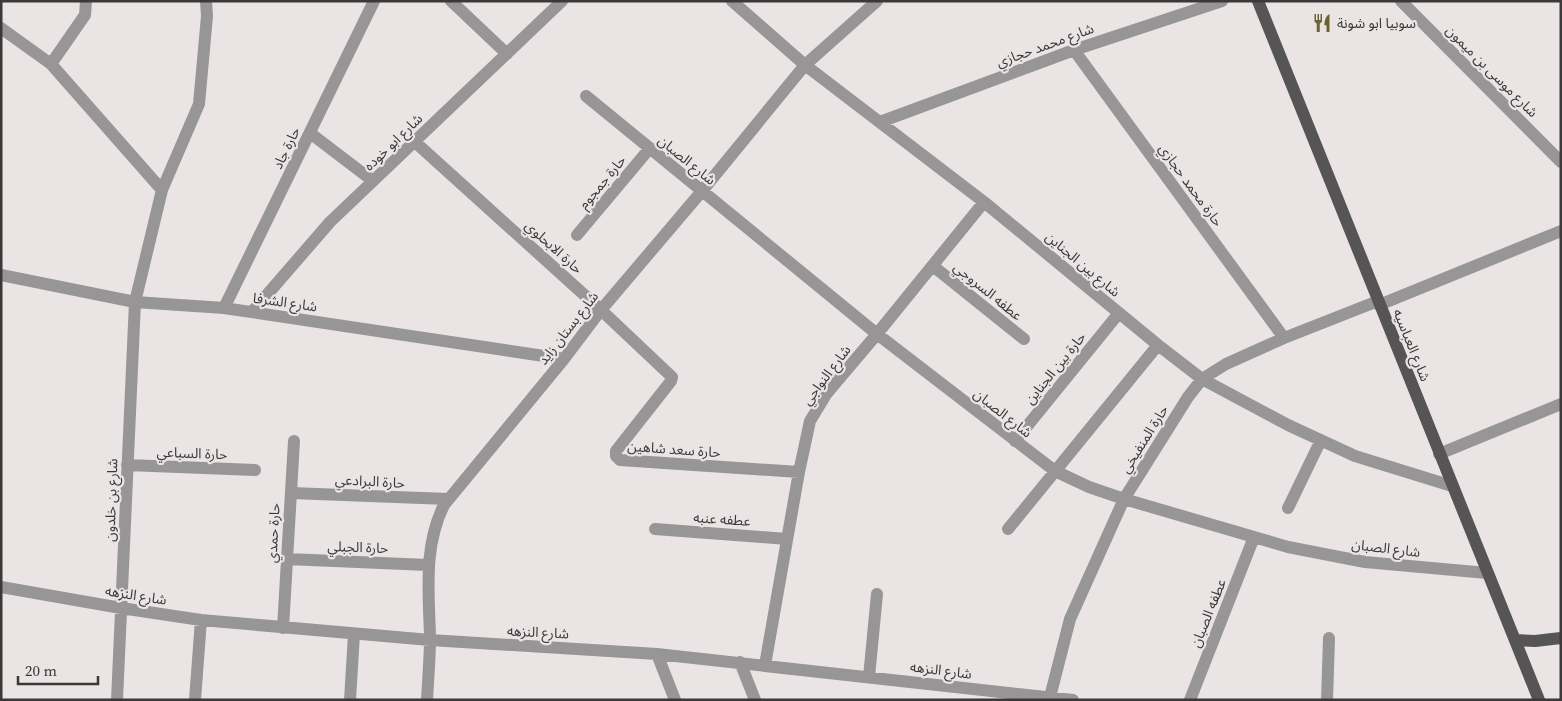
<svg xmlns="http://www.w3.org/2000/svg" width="1562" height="701" font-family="'Source Serif 4','Noto Sans Arabic',serif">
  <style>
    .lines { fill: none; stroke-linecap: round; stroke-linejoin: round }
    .minor { stroke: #979596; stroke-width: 12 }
    .major { stroke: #575456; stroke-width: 12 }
    .labels { text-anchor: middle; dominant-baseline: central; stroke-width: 4.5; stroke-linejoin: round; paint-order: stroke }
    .poi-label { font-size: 14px; fill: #3a3838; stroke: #eae4e5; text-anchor: start }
    .street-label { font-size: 14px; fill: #3a3838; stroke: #eae4e5 }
  </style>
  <rect width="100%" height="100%" fill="#eae4e5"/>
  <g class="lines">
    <path class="minor" d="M451 1 507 54
      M732 1 805 65 984 202 1158 345 1202 379 1288 425 1355 456 1452 486
      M1401 1 1561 162
      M1 28 51 64 162 190
      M1074 50 1284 338
      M51 64 85 15 86 1
      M586 96 877 334 1055 471 1089 487 1124 499 1288 547 1365 562 1487 573
      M880 122 1074 50 1222 1
      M310 133 373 181
      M415 142 601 310 672 377 671 381 616 451V456L620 460 799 472
      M577 235 650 148
      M933 266 1024 339
      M1 275 135 302 224 308 564 359
      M1379 305 1561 231
      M224 308 374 1
      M252 312 330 222 562 1
      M1015 441 1119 313
      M1439 454 1561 404
      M127 465 255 470
      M291 493 448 499
      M1288 508 1321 440
      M655 529 787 539
      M1008 529 1158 345
      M287 559 428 565
      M1 587 121 608 201 620 430 640 657 654 1073 700
      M283 628 294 441
      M657 654 675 700
      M740 662 755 700
      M765 665 799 472 810 421 827 393 877 334 984 202
      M869 677 877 594
      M1050 697 1070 619 1124 499 1188 397 1202 379 1226 364 1284 338 1378 301
      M117 700 135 302 162 190 199 104 207 16 206 1
      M195 700 201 620
      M350 700 354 634
      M427 700C428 679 430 658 430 638 429 593 423 547 444 505L564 359 601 310 702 191 805 65 877 1
      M1190 700 1254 537
      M1327 700 1329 638"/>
    <path class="major" d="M1258 1 1539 700
      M1515 640 1535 641 1561 638"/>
  </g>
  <defs>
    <g id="restaurant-bare" transform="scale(1.5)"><path d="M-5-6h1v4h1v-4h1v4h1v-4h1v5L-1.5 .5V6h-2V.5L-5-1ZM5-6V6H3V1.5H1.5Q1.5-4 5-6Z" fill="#6c6430" stroke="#eae4e5" stroke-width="2.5" paint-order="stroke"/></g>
  </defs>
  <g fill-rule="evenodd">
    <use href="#restaurant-bare" x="1322" y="23"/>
  </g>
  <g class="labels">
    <g class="poi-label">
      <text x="1337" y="23">سوبيا ابو شونة</text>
    </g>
    <g class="street-label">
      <text transform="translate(1045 45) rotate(-20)">شارع محمد حجازي</text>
      <text transform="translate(1492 71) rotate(45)">شارع موسى بن ميمون</text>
      <text transform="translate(393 142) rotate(-44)">شارع ابو خوده</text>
      <text transform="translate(286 148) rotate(-64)">حارة جاد</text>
      <text transform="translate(687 160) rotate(39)">شارع الصبان</text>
      <text transform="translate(602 182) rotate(-50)">حارة جمجوم</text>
      <text transform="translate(1191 185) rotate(54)">حارة محمد حجازي</text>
      <text transform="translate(554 247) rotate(42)">حارة الابحلوي</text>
      <text transform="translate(1083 264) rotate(40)">شارع بين الجناين</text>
      <text transform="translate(988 291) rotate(39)">عطفه السروجي</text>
      <text transform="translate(285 302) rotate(8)">شارع الشرفا</text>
      <text transform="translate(568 328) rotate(-52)">شارع بستان زايد</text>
      <text transform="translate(1412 345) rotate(68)">شارع العباسيه</text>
      <text transform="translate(1055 368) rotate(-51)">حارة بين الجناين</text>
      <text transform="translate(826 375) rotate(-53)">شارع النواجي</text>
      <text transform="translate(1003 413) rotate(38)">شارع الصبان</text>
      <text transform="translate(1144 439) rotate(-58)">حارة المنفيخي</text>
      <text transform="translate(674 449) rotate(4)">حارة سعد شاهين</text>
      <text transform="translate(192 453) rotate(2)">حارة السباعي</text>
      <text transform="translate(370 481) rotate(3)">حارة البرادعي</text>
      <text transform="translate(111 500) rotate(-88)">شارع بن خلدون</text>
      <text transform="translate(722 519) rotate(4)">عطفه عنبه</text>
      <text transform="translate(273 533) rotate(-87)">حارة حمدي</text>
      <text transform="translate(358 547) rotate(2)">حارة الجبلي</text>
      <text transform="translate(1386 548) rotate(7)">شارع الصبان</text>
      <text transform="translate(136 595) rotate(9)">شارع النزهه</text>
      <text transform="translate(1208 613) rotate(-68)">عطفه الصبان</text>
      <text transform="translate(538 632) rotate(3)">شارع النزهه</text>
      <text transform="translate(941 670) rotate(7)">شارع النزهه</text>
    </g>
  </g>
  <rect width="1562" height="701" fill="none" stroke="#3a3838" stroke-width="5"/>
  <path d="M18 676v8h80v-8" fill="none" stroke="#3a3838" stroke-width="2.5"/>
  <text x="25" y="676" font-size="15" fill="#3a3838" stroke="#eae4e5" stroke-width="4" paint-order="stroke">20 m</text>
</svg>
